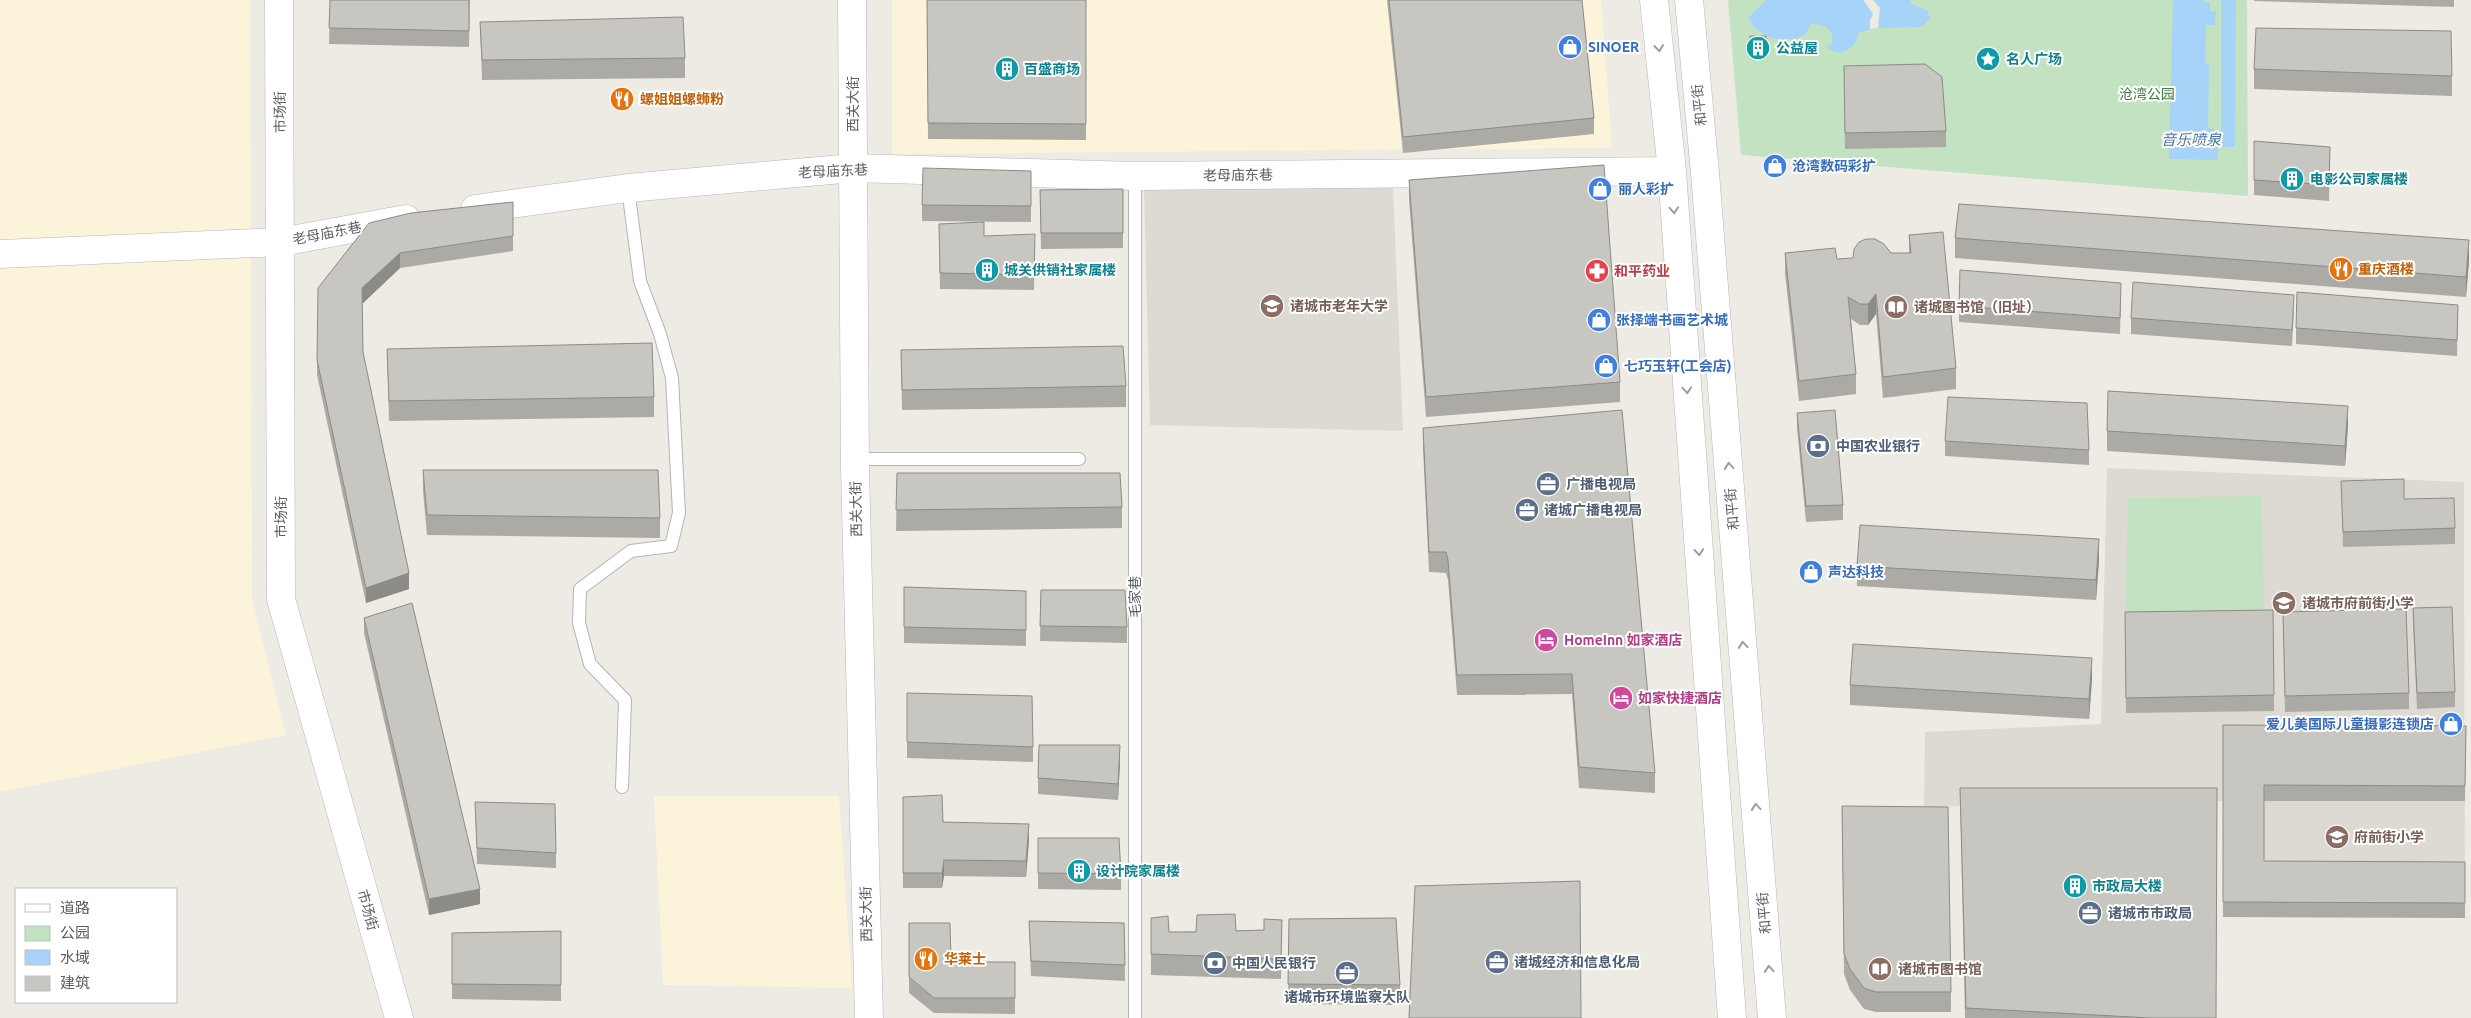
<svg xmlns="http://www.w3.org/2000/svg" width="2471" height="1018" font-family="Ubuntu,'Noto Sans SC',sans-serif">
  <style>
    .commercial { fill: #fbf4da }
    .education { fill: #dcdad2 }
    .green { fill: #c2e2c2 }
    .water { fill: #a8d3f8 }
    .pier { fill: #edebe3 }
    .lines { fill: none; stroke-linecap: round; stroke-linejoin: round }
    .lane-casing { stroke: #b4b5b9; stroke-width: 14 }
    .secondary-casing { stroke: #b5b7bc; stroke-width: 29 }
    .lane { stroke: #fff; stroke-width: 12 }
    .secondary { stroke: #fff; stroke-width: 28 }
    .wall { fill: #acaaa5 }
    .shaded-wall { fill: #8c8b86 }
    .building { fill: #c8c6c0; stroke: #8c8b86 }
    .oneway { stroke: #9d9ea1 }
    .labels { text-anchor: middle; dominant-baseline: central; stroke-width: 4; stroke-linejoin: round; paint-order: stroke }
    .shop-label { font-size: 14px; font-weight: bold; fill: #366cbe; stroke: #fff; text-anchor: start }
    .culture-label { font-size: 14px; font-weight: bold; fill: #0d838f; stroke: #fff; text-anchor: start }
    .park-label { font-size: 14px; fill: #3c8141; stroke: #fff }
    .food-label { font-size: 14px; font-weight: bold; fill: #c56008; stroke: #fff; text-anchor: start }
    .street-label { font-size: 14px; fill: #5b5e63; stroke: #fff }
    .health-label { font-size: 14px; font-weight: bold; fill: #be3a42; stroke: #fff; text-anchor: start }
    .education-label { font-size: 14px; font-weight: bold; fill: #785e54; stroke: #fff; text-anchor: start }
    .service-label { font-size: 14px; font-weight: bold; fill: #4e5e75; stroke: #fff; text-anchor: start }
    .hotel-label { font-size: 14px; font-weight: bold; fill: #b23c85; stroke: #fff; text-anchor: start }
    .water-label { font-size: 15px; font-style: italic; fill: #4774a8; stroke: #fff }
  </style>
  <rect width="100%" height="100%" fill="#edebe3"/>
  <path class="commercial" d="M0 0H250L252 600 286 735 0 792Z
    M892 0H1601L1612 148 892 154Z
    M654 796H839L852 988 663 985Z"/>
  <path class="education" d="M1393 187 1403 431 1150 425 1144 188Z
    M2107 468 2464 482 2465 918 2223 917V801L1924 807 1925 732 2101 724Z"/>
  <path class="green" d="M1728 0H2247L2248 196 1741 155Z
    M2262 496 2264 625 2125 628 2128 498Z"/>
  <path class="water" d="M1766 0H1910L1912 4 1927 10 1930 18 1922 27 1878 28 1859 32C1857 47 1841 60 1827 47L1833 42C1833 28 1823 24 1811 24L1805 35C1784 44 1759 39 1748 18Z
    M2173 0H2203V2H2210V11L2216 12 2215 25H2206L2205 61 2209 66 2208 128 2218 130V160L2169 159Z
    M2221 0H2236L2235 147H2221Z"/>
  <path class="pier" d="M1863 0H1873L1880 8 1878 28 1870 29V20L1873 14Z"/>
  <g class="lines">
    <g class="lane-casing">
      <path id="lane" d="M1135 176V1018
        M855 459H1079
        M622 787 625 700 590 664 579 623 580 589 631 551 671 546 679 513 672 378 660 334 640 281 628 188"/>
    </g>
    <g class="secondary-casing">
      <path id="secondary" d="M279 0 281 599 399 1018
        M852 0 855 468 869 1018
        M1654 0 1672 171 1732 1018
        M1689 0 1705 173 1772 1018
        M475 209 628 188 853 168 1135 176 1672 171
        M0 254 281 242 406 219"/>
    </g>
    <use href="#lane" class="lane"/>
    <use href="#secondary" class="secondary"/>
  </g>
  <path class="wall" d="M330 0H470L469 47 329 44Z
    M927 0H1086V140L928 139Z
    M1387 0H1582L1594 118V134L1403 153Z
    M2254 0H2454V7L2254 1Z
    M480 22 685 58V78L482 80Z
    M1750 36H1766L1767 55H1750Z
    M2254 69 2452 76V96L2254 89Z
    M1844 81 1946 131V147L1845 149Z
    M2254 141 2330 147 2329 201 2254 195Z
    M1031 171V222L922 221V205Z
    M1409 180 1620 382V402L1426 417 1409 200Z
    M1040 190 1123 233V248L1041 249Z
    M513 202V251L400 268 362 304 363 352 409 589 366 603 317 375V360L411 213Z
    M939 224 1035 250 1034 290 940 289Z
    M1909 235 1956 368V389L1883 398 1876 314 1868 325H1860L1851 319 1856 374V394L1799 401 1785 273V253L1837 259 1853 258 1891 253H1909Z
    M1955 238 2469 260 2466 297 1955 258Z
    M2121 298 2120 334 1959 322V306Z
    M2294 310 2292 346 2131 334V318Z
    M2458 320 2457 356 2296 344V328Z
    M387 349 654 397V417L389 421Z
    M901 350 1126 386V407L902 410Z
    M1797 413 1843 505V520L1806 522 1797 428Z
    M2348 426 2345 466 2107 451V431Z
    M1423 428 1655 773V793L1579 788 1572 694 1457 695 1448 580 1446 573 1429 572 1423 449Z
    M1945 441 2089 450V465L1945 456Z
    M423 470 660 518V538L427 535 423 491Z
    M897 473 1122 507V528L896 531Z
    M2341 481 2404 499 2455 528V544L2343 547Z
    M2099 560 2096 600 1857 586V566Z
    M904 587 1026 591V646L904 643Z
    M1041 590 1127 627V643L1040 641Z
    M2413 608 2455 692V707L2417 709 2413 624Z
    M2273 610 2274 711 2126 713 2125 612Z
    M2283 612 2409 693V709L2285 712Z
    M364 618 480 904 429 915 364 633Z
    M2092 679 2089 719 1850 705V685Z
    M907 693 1033 747V762L907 758Z
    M2223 725 2466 726 2465 801H2264V861L2465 862V918L2223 917Z
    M1120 761 1118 800 1038 794V778Z
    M1960 788 2216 1018H1965Z
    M903 797 943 822 1029 840 1026 877 944 876 942 888H903Z
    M475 802 556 853V868L477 864Z
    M1842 806 1951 992V1012H1876L1864 1009 1850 990 1844 974Z
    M1038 873 1121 874V890L1038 889Z
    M1151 918 1169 932 1264 930V919L1282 920 1281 979 1151 975Z
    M1289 919 1400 985V1005L1288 1004Z
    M1029 921 1124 923 1125 981 1031 976Z
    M909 923 951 962H1015V1014L934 1013 909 993Z
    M561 931V1001L452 999V933Z"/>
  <path class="shaded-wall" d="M2469 240V260L2466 297V277Z
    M400 253V268L362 304V288Z
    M1876 294V314L1868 325V304Z
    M2348 406V426L2345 466V446Z
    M2099 539V560L2096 600V580Z
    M409 573V589L366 603V588Z
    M2092 658V679L2089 719V699Z
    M1120 745V761L1118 800V784Z
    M1029 824V840L1026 877V861Z
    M944 860V876L942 888V873Z
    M480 889V904L429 915V899Z"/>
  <path class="building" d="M330 0H469V31L329 28Z
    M927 0H1086V124L928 123Z
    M1389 0H1582L1594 118 1403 137Z
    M683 17 685 58 482 60 480 22Z
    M2256 28 2451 31 2452 76 2254 69Z
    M1750 36H1766L1767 50H1750Z
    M1925 64 1942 77 1946 131 1845 133 1844 66Z
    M2254 141 2330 147 2329 185 2254 180Z
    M1604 165 1620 382 1426 397 1409 180Z
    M923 168 1031 171V206L922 205Z
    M1123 189V233H1041L1040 190Z
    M513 202V236L400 253 362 288 363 352 409 573 366 588 317 360 318 288 369 223 411 213Z
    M1959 204 2469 240 2466 277 1955 238Z
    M984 222V236L1035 234 1034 275 940 273 939 224Z
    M1943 232 1956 368 1883 377 1876 294 1868 304H1860L1848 297 1856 374 1799 381 1785 253 1835 248 1837 259 1853 258 1854 249 1859 242 1866 239H1875L1884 244 1891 253H1911L1909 235Z
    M1960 270 2121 283 2120 318 1959 306Z
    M2133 282 2294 295 2292 330 2131 318Z
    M2297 292 2458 305 2457 340 2296 328Z
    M652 343 654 397 389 401 387 349Z
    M1123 346 1126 386 902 390 901 350Z
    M2108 391 2348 406 2345 446 2107 431Z
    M1948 397 2087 403 2089 450 1945 441Z
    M1622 410 1655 773 1579 767 1572 674 1457 675 1448 560 1446 552H1429L1423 428Z
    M1835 410 1843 505 1806 506 1797 413Z
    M423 470H658L660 518 427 515Z
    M897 473H1120L1122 507 896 510Z
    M2404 479V499L2454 498 2455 528 2343 532 2341 481Z
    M1860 525 2099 539 2096 580 1857 566Z
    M904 587 1026 591V630L904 627Z
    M1041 590H1125L1127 627 1040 626Z
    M412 603 480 889 429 899 364 618Z
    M2452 607 2455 692 2417 693 2413 608Z
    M2406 609 2409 693 2285 696 2283 612Z
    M2273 610 2274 695 2126 698 2125 612Z
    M1853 644 2092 658 2089 699 1850 685Z
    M907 693 1032 696 1033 747 907 742Z
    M2223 725 2466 726 2465 786 2264 785V861L2465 862V903L2223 902Z
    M1039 745H1120L1118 784 1038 778Z
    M1960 788H2217L2216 1018H2151L1966 1008Z
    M942 795 943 822 1029 824 1026 861 944 860 942 873H903V797Z
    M475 802 555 804 556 853 477 848Z
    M1842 806 1948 807 1951 992H1876L1864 988 1850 969 1844 954Z
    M1038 838H1119L1121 874 1038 873Z
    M1580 881 1581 1018H1409L1415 886Z
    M1235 914 1236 931 1264 930V919L1282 920 1281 959 1151 954V918L1168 916 1169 932H1196L1197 915Z
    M1396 918 1400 985 1288 984 1289 919Z
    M1029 921 1124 923 1125 965 1031 961Z
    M909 923H950L951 962H1015V998H934L909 977Z
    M561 931V985L452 984V933Z"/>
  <defs><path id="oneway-chevron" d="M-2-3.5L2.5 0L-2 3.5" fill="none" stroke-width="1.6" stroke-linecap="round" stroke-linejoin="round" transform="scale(1.25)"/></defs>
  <g class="oneway">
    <use href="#oneway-chevron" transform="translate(1659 48) rotate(84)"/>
    <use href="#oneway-chevron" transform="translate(1674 210) rotate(86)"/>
    <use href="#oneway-chevron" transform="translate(1687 390) rotate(86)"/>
    <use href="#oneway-chevron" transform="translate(1729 466) rotate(-95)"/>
    <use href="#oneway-chevron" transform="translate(1699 552) rotate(86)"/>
    <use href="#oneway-chevron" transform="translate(1743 645) rotate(-95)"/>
    <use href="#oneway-chevron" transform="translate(1756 807) rotate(-95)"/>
    <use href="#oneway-chevron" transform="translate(1769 969) rotate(-95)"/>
  </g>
  <defs>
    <g id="shop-disc" transform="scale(1.25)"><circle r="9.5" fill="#3f7fe0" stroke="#fff"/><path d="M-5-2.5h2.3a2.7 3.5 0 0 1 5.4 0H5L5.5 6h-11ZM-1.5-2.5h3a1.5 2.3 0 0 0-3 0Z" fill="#fff"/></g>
    <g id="building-disc" transform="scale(1.25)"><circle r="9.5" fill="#0f9aa8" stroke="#fff"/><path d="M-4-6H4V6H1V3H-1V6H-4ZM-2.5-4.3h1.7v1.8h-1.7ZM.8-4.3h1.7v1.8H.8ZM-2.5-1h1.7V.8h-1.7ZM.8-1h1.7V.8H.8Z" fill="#fff"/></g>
    <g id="sight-disc" transform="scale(1.25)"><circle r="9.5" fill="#0f9aa8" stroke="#fff"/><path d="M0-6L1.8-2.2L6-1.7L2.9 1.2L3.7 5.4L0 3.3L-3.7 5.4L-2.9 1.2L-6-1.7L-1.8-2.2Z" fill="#fff"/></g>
    <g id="restaurant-disc" transform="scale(1.25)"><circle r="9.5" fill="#e8710a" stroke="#fff"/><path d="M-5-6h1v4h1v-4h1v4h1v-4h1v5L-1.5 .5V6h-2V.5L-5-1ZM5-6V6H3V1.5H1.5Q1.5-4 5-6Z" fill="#fff"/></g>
    <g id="pharmacy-disc" transform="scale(1.25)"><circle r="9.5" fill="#e0444e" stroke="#fff"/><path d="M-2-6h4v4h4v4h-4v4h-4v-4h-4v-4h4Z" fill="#fff"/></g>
    <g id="school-disc" transform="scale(1.25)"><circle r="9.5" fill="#8d6e63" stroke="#fff"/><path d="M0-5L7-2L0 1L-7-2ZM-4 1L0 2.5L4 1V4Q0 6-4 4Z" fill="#fff"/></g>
    <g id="library-disc" transform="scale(1.25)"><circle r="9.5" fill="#8d6e63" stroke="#fff"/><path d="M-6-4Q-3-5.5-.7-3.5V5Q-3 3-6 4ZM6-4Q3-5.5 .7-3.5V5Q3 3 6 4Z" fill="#fff"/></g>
    <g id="bank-disc" transform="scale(1.25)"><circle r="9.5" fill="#5c6f8a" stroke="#fff"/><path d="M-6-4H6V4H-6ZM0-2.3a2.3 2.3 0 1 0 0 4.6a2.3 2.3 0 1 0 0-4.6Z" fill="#fff"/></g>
    <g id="office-disc" transform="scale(1.25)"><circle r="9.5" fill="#5c6f8a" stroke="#fff"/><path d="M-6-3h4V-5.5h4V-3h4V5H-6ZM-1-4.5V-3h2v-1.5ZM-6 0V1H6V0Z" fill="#fff"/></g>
    <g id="hotel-disc" transform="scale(1.25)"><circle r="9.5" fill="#d1479c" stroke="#fff"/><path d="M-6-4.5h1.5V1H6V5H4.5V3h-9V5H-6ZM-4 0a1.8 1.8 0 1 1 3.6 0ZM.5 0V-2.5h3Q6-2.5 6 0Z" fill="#fff"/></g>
  </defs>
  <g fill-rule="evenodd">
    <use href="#shop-disc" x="1570" y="47"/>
    <use href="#building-disc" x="1758" y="48"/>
    <use href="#sight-disc" x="1988" y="59"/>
    <use href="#building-disc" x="1007" y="69"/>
    <use href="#restaurant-disc" x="622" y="99"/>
    <use href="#shop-disc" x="1775" y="166"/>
    <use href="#building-disc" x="2292" y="179"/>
    <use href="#shop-disc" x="1600" y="189"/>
    <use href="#restaurant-disc" x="2341" y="269"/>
    <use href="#building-disc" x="987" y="270"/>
    <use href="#pharmacy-disc" x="1597" y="271"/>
    <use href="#school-disc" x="1272" y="306"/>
    <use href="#library-disc" x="1896" y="307"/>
    <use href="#shop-disc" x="1599" y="320"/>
    <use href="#shop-disc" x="1606" y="366"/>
    <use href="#bank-disc" x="1818" y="446"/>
    <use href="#office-disc" x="1548" y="484"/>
    <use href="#office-disc" x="1527" y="510"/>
    <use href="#shop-disc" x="1811" y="572"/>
    <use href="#school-disc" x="2284" y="603"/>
    <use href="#hotel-disc" x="1546" y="640"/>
    <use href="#hotel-disc" x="1621" y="698"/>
    <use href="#shop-disc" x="2451" y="724"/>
    <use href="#school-disc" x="2337" y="837"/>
    <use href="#building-disc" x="1079" y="871"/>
    <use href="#building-disc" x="2075" y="886"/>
    <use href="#office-disc" x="2090" y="913"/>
    <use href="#restaurant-disc" x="926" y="959"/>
    <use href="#office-disc" x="1497" y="962"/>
    <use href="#bank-disc" x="1215" y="963"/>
    <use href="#library-disc" x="1880" y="969"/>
    <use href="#office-disc" x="1347" y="973"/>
  </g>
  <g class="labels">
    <g class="shop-label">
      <text x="1588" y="47">SINOER</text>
      <text x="1792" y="166">沧湾数码彩扩</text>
      <text x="1618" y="189">丽人彩扩</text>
      <text x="1616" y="320">张择端书画艺术城</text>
      <text x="1624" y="366">七巧玉轩(工会店)</text>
      <text x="1828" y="572">声达科技</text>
      <text x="2434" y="724" text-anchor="end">爱儿美国际儿童摄影连锁店</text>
    </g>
    <g class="culture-label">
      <text x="1776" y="48">公益屋</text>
      <text x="2006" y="59">名人广场</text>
      <text x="1024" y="69">百盛商场</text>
      <text x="2310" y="179">电影公司家属楼</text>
      <text x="1004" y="270">城关供销社家属楼</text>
      <text x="1096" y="871">设计院家属楼</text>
      <text x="2092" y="886">市政局大楼</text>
    </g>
    <g class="park-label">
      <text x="2147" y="94">沧湾公园</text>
    </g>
    <g class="food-label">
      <text x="640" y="99">螺姐姐螺蛳粉</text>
      <text x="2358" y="269">重庆酒楼</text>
      <text x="944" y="959">华莱士</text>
    </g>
    <g class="street-label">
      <text transform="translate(853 104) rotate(-90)">西关大街</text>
      <text transform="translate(1699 105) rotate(-96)">和平街</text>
      <text transform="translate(280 112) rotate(-91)">市场街</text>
      <text transform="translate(833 171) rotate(-3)">老母庙东巷</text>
      <text transform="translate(1238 175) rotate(-1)">老母庙东巷</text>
      <text transform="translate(327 233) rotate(-11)">老母庙东巷</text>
      <text transform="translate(856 509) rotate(-91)">西关大街</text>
      <text transform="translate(1732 509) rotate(-95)">和平街</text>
      <text transform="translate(281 517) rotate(-90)">市场街</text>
      <text transform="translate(1135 597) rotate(-90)">毛家巷</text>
      <text transform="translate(368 910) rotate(74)">市场街</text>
      <text transform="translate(1764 913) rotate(-95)">和平街</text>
      <text transform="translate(866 914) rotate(-91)">西关大街</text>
    </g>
    <g class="health-label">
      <text x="1614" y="271">和平药业</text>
    </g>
    <g class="education-label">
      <text x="1290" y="306">诸城市老年大学</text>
      <text x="1914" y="307">诸城图书馆（旧址）</text>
      <text x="2302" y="603">诸城市府前街小学</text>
      <text x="2354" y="837">府前街小学</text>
      <text x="1898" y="969">诸城市图书馆</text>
    </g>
    <g class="service-label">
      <text x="1836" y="446">中国农业银行</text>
      <text x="1566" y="484">广播电视局</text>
      <text x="1544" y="510">诸城广播电视局</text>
      <text x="2108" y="913">诸城市市政局</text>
      <text x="1514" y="962">诸城经济和信息化局</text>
      <text x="1232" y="963">中国人民银行</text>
      <text x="1347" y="997" text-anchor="middle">诸城市环境监察大队</text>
    </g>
    <g class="hotel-label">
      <text x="1564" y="640">HomeInn 如家酒店</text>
      <text x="1638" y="698">如家快捷酒店</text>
    </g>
    <g class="water-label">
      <text x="2191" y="139">音乐喷泉</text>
    </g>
  </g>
  <rect x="15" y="888" width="162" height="115" fill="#ffffff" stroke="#bdbfc1"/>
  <rect x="25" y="904" width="25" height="8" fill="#ffffff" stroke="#bdbfc1"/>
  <text x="60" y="913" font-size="15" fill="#5b5e63">道路</text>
  <rect x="25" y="926" width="25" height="15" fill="#c2e2c2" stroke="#bdbfc1"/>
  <text x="60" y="938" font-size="15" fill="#5b5e63">公园</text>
  <rect x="25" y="950" width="25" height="15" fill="#a8d3f8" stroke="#bdbfc1"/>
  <text x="60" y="963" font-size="15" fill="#5b5e63">水域</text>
  <rect x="25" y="976" width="25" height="15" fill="#c8c6c0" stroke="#bdbfc1"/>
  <text x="60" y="988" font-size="15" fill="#5b5e63">建筑</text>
</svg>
